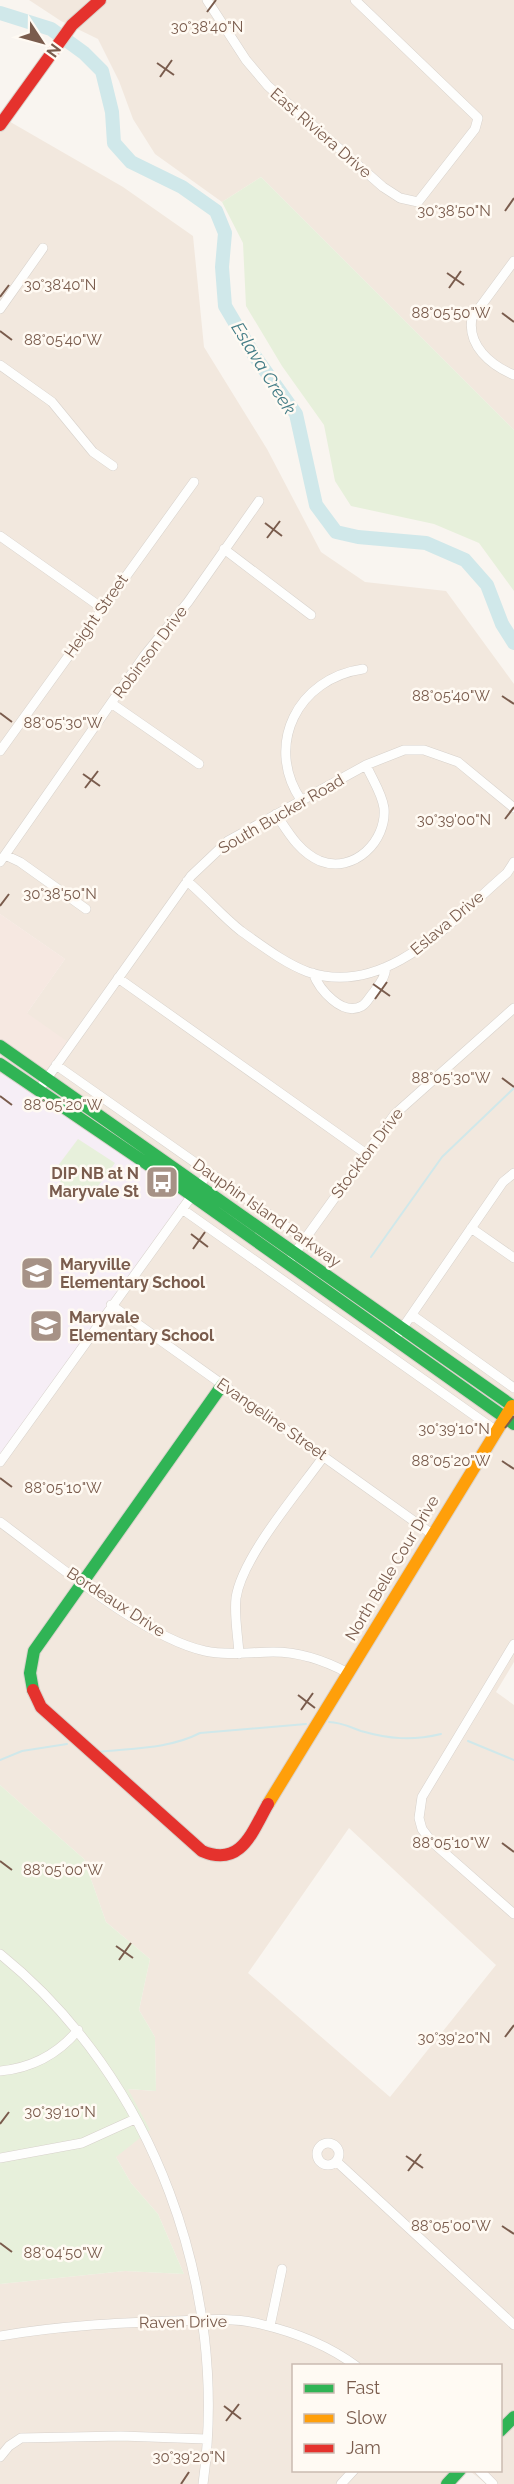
<svg xmlns="http://www.w3.org/2000/svg" width="514" height="2484" font-family="Raleway,sans-serif">
  <style>
    .residential { fill: #f2e8de; fill-rule: evenodd }
    .commercial { fill: #f6e8e1 }
    .education { fill: #f6eef6 }
    .green { fill: #e7f0db }
    .lines { fill: none; stroke-linecap: round; stroke-linejoin: round }
    .stream { stroke: #d0e8ea; stroke-width: 2 }
    .river { stroke: #d0e8ea; stroke-width: 14 }
    .street-casing { stroke: #d7d1cb; stroke-width: 10 }
    .fast-casing { stroke: #d9d2cb; stroke-width: 14 }
    .slow-casing { stroke: #d9d2cb; stroke-width: 14 }
    .jam-casing { stroke: #d9d2cb; stroke-width: 14 }
    .street { stroke: #fefefd; stroke-width: 9 }
    .fast { stroke: #30b455; stroke-width: 12 }
    .slow { stroke: #ff9f0a; stroke-width: 12 }
    .jam { stroke: #e5322d; stroke-width: 12 }
    .ticks { fill: none; stroke: #7a5c4d; stroke-width: 2 }
    .labels { text-anchor: middle; dominant-baseline: central; stroke-width: 5; stroke-linejoin: round; paint-order: stroke }
    .street-label { font-size: 16px; fill: #7a5c4d; stroke: #fffaf3 }
    .poi-label { font-size: 16px; font-weight: bold; fill: #7a5c4d; stroke: #fffaf3; text-anchor: start }
    .water-label { font-size: 18px; font-style: italic; fill: #437c86; stroke: #fffaf3 }
    .ticks-label { font-size: 15px; text-anchor: middle; fill: #7a5c4d; stroke: #fffaf3; stroke-width: 5; stroke-linejoin: round; paint-order: stroke }
  </style>
  <rect width="100%" height="100%" fill="#f9f5f0"/>
  <path class="residential" d="M29 0H514V430L261 177 222 202 155 154 133 119 119 81 98 39 61 21Z
    M0 116 123 187 193 236 204 347 267 449 321 552 365 582 446 591 514 684V1662L496 1692 514 1705V2414L501 2428 500 2366H294V2470L459 2471 445 2484H0V2284L125 2271 184 2274 158 2214 131 2183 116 2157 127 2089 156 2091 155 2037 139 2010 150 1959 106 1922 84 1859 0 1785V1075L27 1013 65 959 0 914ZM349 1828 496 1965 390 2097 248 1973Z
    M514 2426V2484H486L470 2471 500 2470 501 2439Z"/>
  <path class="commercial" d="M0 914 65 959 27 1013 68 1042 34 1093 2 1072 0 1075Z"/>
  <path class="education" d="M3 1071 185 1197 0 1456V1075Z"/>
  <path class="green" d="M261 177 514 430V591L479 543 434 524 351 506 335 481 324 425 282 366 246 306 243 243 222 202Z
    M78 1139 115 1163 96 1189 77 1195 61 1184 57 1167Z
    M0 1785 84 1859 106 1922 150 1959 139 2010 155 2037 156 2091 128 2089 150 2130 116 2157 131 2183 158 2214 184 2274 125 2271 0 2284Z"/>
  <g class="lines">
    <path class="stream" d="M371 1257 442 1157 514 1088
      M329 1722C340 1722 350 1727 361 1731 389 1739 412 1741 441 1734
      M468 1741 514 1760
      M98 1752C132 1748 169 1749 200 1733L306 1724
      M0 1760 22 1751 67 1744"/>
    <path class="river" d="M0 13 51 29 84 53 102 71 112 112 114 143 131 162 182 187 216 211 225 233 222 267 225 306 254 355 296 414 316 505 336 532 358 537 426 543 465 560 487 585 502 624 514 643"/>
    <g class="street-casing">
      <path id="street" d="M207 0 246 60 268 86 383 187 400 198 418 202 475 129 478 118 355 0
        M514 261 472 318C467 345 490 365 514 375
        M0 309 43 248
        M0 365 52 402 93 452 113 466
        M0 536 102 608
        M224 549 311 615
        M111 703 199 764
        M0 751 194 482
        M301 800C264 745 298 678 363 669
        M276 814C288 832 299 852 320 861 354 874 387 841 384 808 382 793 372 779 366 765
        M5 855 20 862 86 909
        M0 862 144 656 188 602 259 501
        M187 881C206 897 222 916 241 931 261 945 284 963 308 972 387 999 453 919 507 873L514 862
        M313 973C319 989 342 1017 362 1006 367 1003 370 996 374 992 380 983 385 978 386 967
        M118 978 365 1153
        M56 1065 304 1239
        M43 1084 191 876 228 841 366 765 404 750H424L458 762 514 808
        M182 1209 495 1430
        M471 1228 514 1258
        M292 1257 395 1114 514 1008
        M111 1305 432 1534
        M412 1315 514 1388
        M399 1333 503 1182 514 1173
        M0 1462 209 1172
        M0 1522C52 1560 144 1638 205 1651 227 1656 251 1652 273 1652 301 1652 324 1660 348 1673
        M514 1644 422 1797 419 1818 422 1829 431 1841 514 1914
        M239 1654C238 1636 234 1616 236 1598 242 1557 299 1491 324 1456
        M0 1954C154 2078 230 2289 203 2484
        M0 2071C31 2068 58 2054 78 2030
        M317 2154a11 11 0 1 1 22 0a11 11 0 1 1-22 0Z
        M0 2158 82 2143 135 2119
        M336 2161 514 2325
        M270 2326 282 2269
        M0 2336C58 2326 115 2323 173 2321 202 2320 232 2317 260 2324 294 2332 328 2345 356 2366
        M0 2457 9 2446 21 2438 121 2436 206 2439
        M479 2470 493 2484
        M341 2484 354 2470"/>
    </g>
    <g class="fast-casing">
      <path id="fast" d="M0 1046 514 1407
        M0 1064 156 1170 514 1424
        M33 1690 30 1673 34 1651 223 1384
        M500 2431 514 2417
        M447 2484 460 2470"/>
    </g>
    <g class="slow-casing">
      <path id="slow" d="M268 1804 512 1406"/>
    </g>
    <g class="jam-casing">
      <path id="jam" d="M0 125 72 25 100 0
        M33 1690 41 1707 202 1851C241 1868 252 1832 268 1804"/>
    </g>
    <use href="#street" class="street"/>
    <use href="#fast" class="fast"/>
    <use href="#slow" class="slow"/>
    <use href="#jam" class="jam"/>
  </g>
  <path class="ticks" d="M207 12 216 0M157 63 174 75M160 77 172 60M505 211 514 198M447 273 464 285M449 288 461 271M0 297 9 285M502 313 514 322M0 331 12 340M265 523 282 536M267 538 280 521M502 696 514 704M0 713 12 722M83 774 100 786M85 788 98 771M505 819 514 807M0 906 9 894M373 984 390 996M375 999 387 982M502 1078 514 1087M0 1096 12 1105M191 1234 208 1247M193 1249 205 1232M505 1428 514 1416M502 1461 514 1469M0 1478 12 1487M298 1695 315 1708M301 1710 313 1693M502 1843 514 1852M0 1861 12 1870M116 1946 133 1958M119 1960 131 1943M505 2037 514 2025M0 2124 9 2112M406 2156 423 2168M408 2171 421 2154M502 2226 514 2234M0 2243 12 2252M224 2406 241 2419M226 2421 239 2404M181 2484 189 2472"/>
  <defs>
    <g id="bus-square" transform="scale(1.725)"><rect x="-9" y="-9" width="18" height="18" rx="4" fill="#a69286" stroke="#fffaf3"/><path d="M-5-6H5V4H4V6H2V4H-2V6H-4V4H-5ZM-3.5-4V0h7V-4ZM-3.5 1.2v1.5H-2V1.2ZM2 1.2v1.5H3.5V1.2Z" fill="#fff"/></g>
    <g id="school-square" transform="scale(1.725)"><rect x="-9" y="-9" width="18" height="18" rx="4" fill="#a69286" stroke="#fffaf3"/><path d="M0-5L7-2L0 1L-7-2ZM-4 1L0 2.5L4 1V4Q0 6-4 4Z" fill="#fff"/></g>
  </defs>
  <g fill-rule="evenodd">
    <use href="#bus-square" x="162" y="1182"/>
    <use href="#school-square" x="37" y="1273"/>
    <use href="#school-square" x="46" y="1326"/>
  </g>
  <g class="labels">
    <g class="street-label">
      <text transform="translate(321 133) rotate(41)">East Riviera Drive</text>
      <text transform="translate(96 616) rotate(-55)">Height Street</text>
      <text transform="translate(150 652) rotate(-53)">Robinson Drive</text>
      <text transform="translate(281 814) rotate(-30)">South Bucker Road</text>
      <text transform="translate(447 923) rotate(-40)">Eslava Drive</text>
      <text transform="translate(367 1153) rotate(-53)">Stockton Drive</text>
      <text transform="translate(267 1213) rotate(35)">Dauphin Island Parkway</text>
      <text transform="translate(272 1419) rotate(35)">Evangeline Street</text>
      <text transform="translate(392 1568) rotate(-59)">North Belle Cour Drive</text>
      <text transform="translate(116 1602) rotate(33)">Bordeaux Drive</text>
      <text transform="translate(183 2322) rotate(-1)">Raven Drive</text>
    </g>
    <g class="poi-label">
      <text x="139" y="1173" text-anchor="end">DIP NB at N<tspan x="139" dy="18">Maryvale St</tspan></text>
      <text x="60" y="1264">Maryville<tspan x="60" dy="18">Elementary School</tspan></text>
      <text x="69" y="1317">Maryvale<tspan x="69" dy="18">Elementary School</tspan></text>
    </g>
    <g class="water-label">
      <text transform="translate(264 368) rotate(58)">Eslava Creek</text>
    </g>
  </g>
  <g class="ticks-label">
    <text x="207" y="32">30°38'40"N</text>
    <text x="454" y="216">30°38'50"N</text>
    <text x="60" y="290">30°38'40"N</text>
    <text x="451" y="318">88°05'50"W</text>
    <text x="63" y="345">88°05'40"W</text>
    <text x="451" y="701">88°05'40"W</text>
    <text x="63" y="728">88°05'30"W</text>
    <text x="454" y="825">30°39'00"N</text>
    <text x="60" y="899">30°38'50"N</text>
    <text x="451" y="1083">88°05'30"W</text>
    <text x="63" y="1110">88°05'20"W</text>
    <text x="454" y="1434">30°39'10"N</text>
    <text x="451" y="1466">88°05'20"W</text>
    <text x="63" y="1493">88°05'10"W</text>
    <text x="451" y="1848">88°05'10"W</text>
    <text x="63" y="1875">88°05'00"W</text>
    <text x="454" y="2043">30°39'20"N</text>
    <text x="60" y="2117">30°39'10"N</text>
    <text x="451" y="2231">88°05'00"W</text>
    <text x="63" y="2258">88°04'50"W</text>
    <text x="189" y="2462">30°39'20"N</text>
  </g>
  <rect x="292" y="2364" width="210" height="108" fill="#fffaf3" stroke="#cabbb1" stroke-width="1.5"/>
  <rect x="304" y="2384" width="30" height="9" fill="#30b455" stroke="#cabbb1" stroke-width="1.5"/>
  <text x="346" y="2394" font-size="18" fill="#7a5c4d">Fast</text>
  <rect x="304" y="2414" width="30" height="9" fill="#ff9f0a" stroke="#cabbb1" stroke-width="1.5"/>
  <text x="346" y="2424" font-size="18" fill="#7a5c4d">Slow</text>
  <rect x="304" y="2444" width="30" height="9" fill="#e5322d" stroke="#cabbb1" stroke-width="1.5"/>
  <text x="346" y="2454" font-size="18" fill="#7a5c4d">Jam</text>
  <g transform="translate(42 42) rotate(126)" stroke="#fffaf3" stroke-width="4.5" paint-order="stroke">
  <path d="M0-4.5L10 22L0 15L-10 22Z" fill="#7a5c4d"/>
  <text y="-9" font-size="16" font-weight="bold" text-anchor="middle" fill="#7a5c4d">N</text>
  </g>
</svg>
